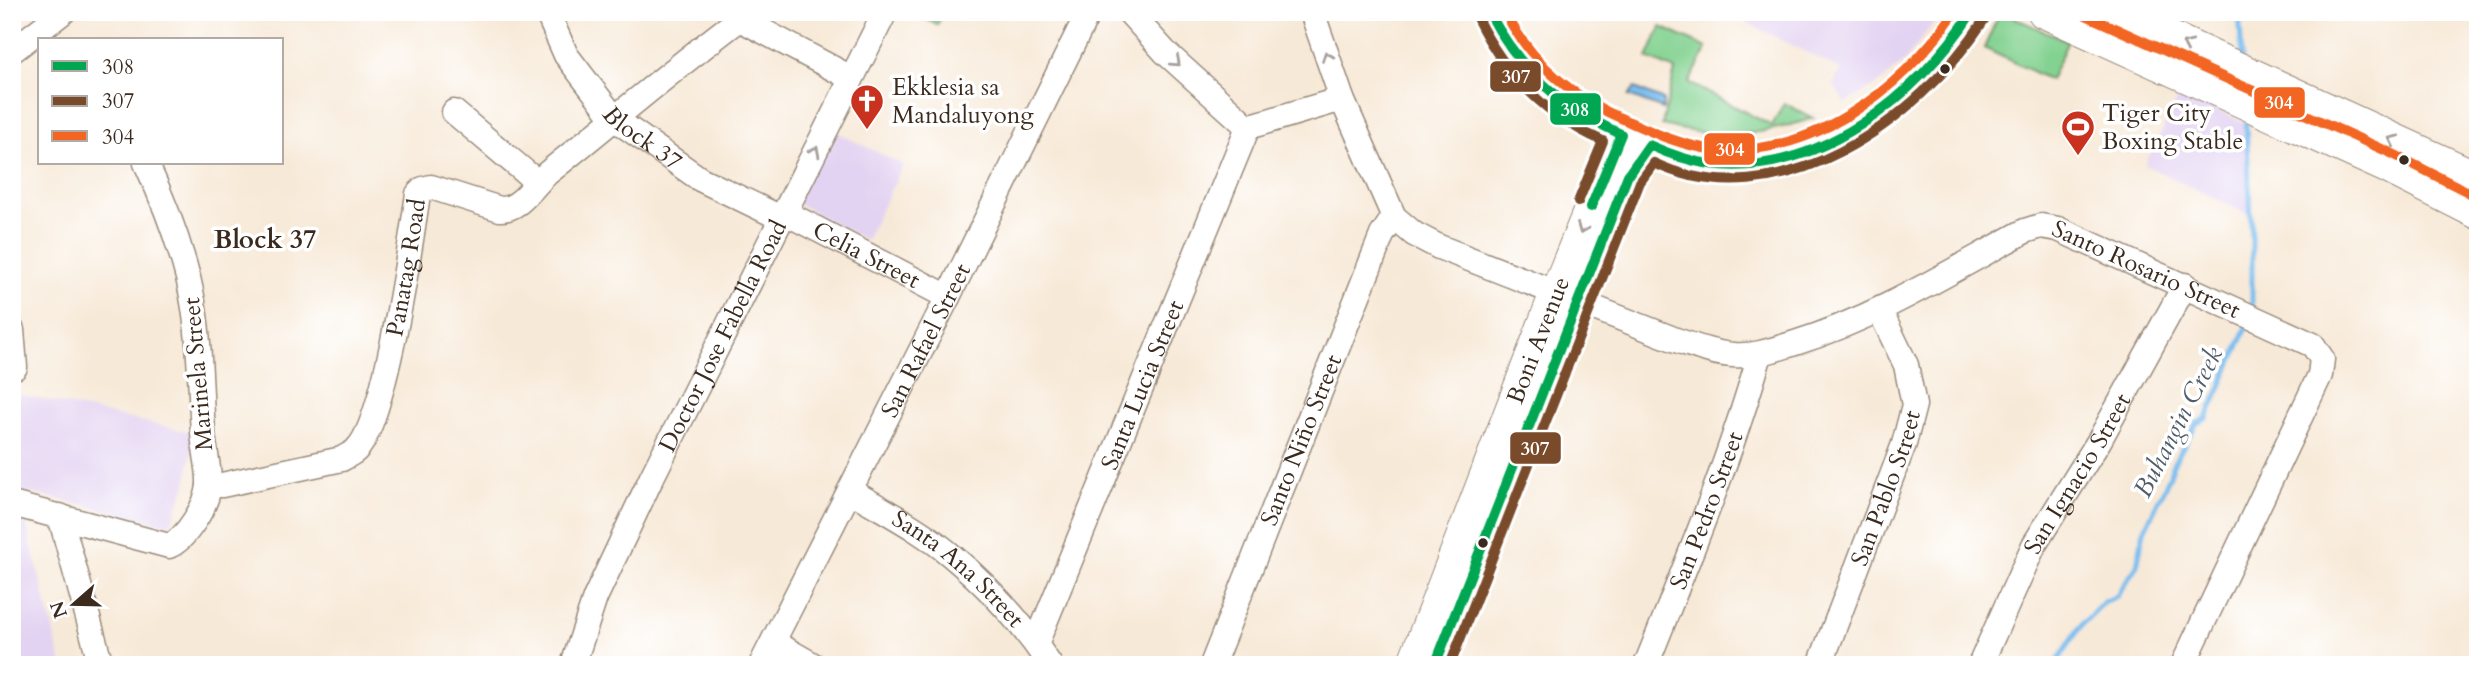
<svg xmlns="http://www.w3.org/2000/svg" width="2490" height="677" font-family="Cardo,serif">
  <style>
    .built { fill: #e3d3f2 }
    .green { fill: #83d291; stroke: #5f7e58; stroke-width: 2 }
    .water { fill: #7abef0; stroke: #5a7487; stroke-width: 2 }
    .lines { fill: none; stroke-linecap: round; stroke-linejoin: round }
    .stream { stroke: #7abef0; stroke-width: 5 }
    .minor-casing { stroke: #998a7a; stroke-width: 27 }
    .major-casing { stroke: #998a7a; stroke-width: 34 }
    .minor { stroke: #fff; stroke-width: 24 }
    .major { stroke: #fff; stroke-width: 32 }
    .bus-1-casing { stroke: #fff; stroke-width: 16 }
    .bus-2-casing { stroke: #fff; stroke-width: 16 }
    .bus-3-casing { stroke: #fff; stroke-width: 16 }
    .bus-1 { stroke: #00a651; stroke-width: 10 }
    .bus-2 { stroke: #7a4b2a; stroke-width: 10 }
    .bus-3 { stroke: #f26522; stroke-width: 10 }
    .oneway { stroke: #a79f9a }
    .bus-dot { fill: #3b2a1e; stroke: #fff; stroke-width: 2.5 }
    .labels { text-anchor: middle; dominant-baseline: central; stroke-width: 7; stroke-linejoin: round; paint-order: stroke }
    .poi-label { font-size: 24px; fill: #3b2a1e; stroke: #fff; text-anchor: start }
    .street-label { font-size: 24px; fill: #3b2a1e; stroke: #fff }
    .neighbourhood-label { font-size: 26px; font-weight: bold; fill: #3b2a1e; stroke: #fff }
    .water-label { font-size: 26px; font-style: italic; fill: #515e68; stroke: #fff }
    .line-badge { stroke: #fff; stroke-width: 2.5 }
    .badge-label { font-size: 19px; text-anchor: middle; font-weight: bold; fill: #fff }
  </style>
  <rect width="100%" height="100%" fill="#fff"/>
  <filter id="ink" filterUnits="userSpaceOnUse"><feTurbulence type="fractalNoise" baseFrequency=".0143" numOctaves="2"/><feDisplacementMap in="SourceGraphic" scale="14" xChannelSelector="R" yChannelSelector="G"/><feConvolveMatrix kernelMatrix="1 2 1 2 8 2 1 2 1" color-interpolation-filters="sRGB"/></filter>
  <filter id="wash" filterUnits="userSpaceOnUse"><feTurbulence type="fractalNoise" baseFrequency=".00686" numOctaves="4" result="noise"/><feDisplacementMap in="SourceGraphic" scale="28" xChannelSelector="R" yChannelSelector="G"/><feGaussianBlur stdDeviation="1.57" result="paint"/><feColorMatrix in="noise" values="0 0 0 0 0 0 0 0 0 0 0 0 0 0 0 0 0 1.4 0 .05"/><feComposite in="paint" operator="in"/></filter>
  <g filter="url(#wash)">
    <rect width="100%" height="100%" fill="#f7e9d7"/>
    <path class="built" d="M1741 12H1942L1904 62 1877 85 1846 103 1833 85 1841 70 1738 18Z
      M2181 92 2243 122 2250 215 2145 165Z
      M832 130 903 165 866 240 795 202Z
      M12 393 195 433 186 485 170 525 12 489Z
      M12 514 24 516 62 665H12Z"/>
    <path class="green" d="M913 12H943L937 25Z
      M2000 12 2068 41 2050 80 1984 48Z
      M1661 27 1707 48 1689 83 1772 126 1784 103 1813 118C1756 137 1721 140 1662 125L1675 70 1647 58Z"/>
    <path class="water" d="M1635 88 1663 100V109L1629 96Z"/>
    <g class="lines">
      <path class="stream" d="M2239 12 2242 58
        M2246 124 2252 240V309
        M2055 665 2082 624 2104 602 2117 596 2137 565 2144 531 2170 476 2172 466 2196 424 2207 418 2249 322"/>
    </g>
  </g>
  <g filter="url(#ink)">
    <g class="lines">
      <g class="minor-casing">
        <g id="minor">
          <path id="s1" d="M547 12 566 55 615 119 700 179 781 218"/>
          <path d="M1129 12 1165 52 1248 127 1342 99"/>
          <path id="s2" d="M1312 12 1342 99 1394 217 1414 234 1439 247 1676 340C1695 346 1714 354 1733 355 1755 357 1775 349 1795 343 1878 317 1949 272 2025 231L2041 226 2058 229 2313 345 2322 359 2320 375 2183 665"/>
          <path d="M740 19 851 78"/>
          <path d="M12 51 63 12"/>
          <path d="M454 112 537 182"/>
          <path id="s3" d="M784 212 948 297"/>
          <path d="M12 330 15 367"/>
          <path id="s4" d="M209 485H222L342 459C346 456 352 454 356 450 385 423 411 241 418 194L423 189 431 187 500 209C521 210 534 183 550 171 616 118 681 62 749 12"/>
          <path id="s5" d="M851 491C884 511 922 530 952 556 989 587 1023 624 1050 665"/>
          <path d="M12 504 169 546C186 539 207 505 209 486 210 469 204 449 203 432 199 375 201 319 184 263 174 228 161 195 146 163"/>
          <path d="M60 516 101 665"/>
          <path d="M773 642 813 665"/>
          <path id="s6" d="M1036 644 1248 127"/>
          <path id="s7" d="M573 665 595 598 651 479 885 12"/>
          <path id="s8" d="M761 665 948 297 1084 21 1086 12"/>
          <path id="s9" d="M1212 665 1382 235 1394 217"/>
          <path id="s10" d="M1646 665C1687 562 1730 460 1760 354"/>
          <path id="s11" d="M1820 665 1904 444 1914 405 1906 365 1880 311"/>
          <path id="s12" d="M1980 665 2034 545 2099 441 2185 285"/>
        </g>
      </g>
      <g class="major-casing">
        <g id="major">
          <path d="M1489 12C1515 72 1568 114 1628 137 1655 147 1680 159 1709 163 1813 178 1920 97 1972 12"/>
          <path d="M2044 12 2387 167 2478 213"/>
          <path d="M2115 12 2478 178"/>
          <path d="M1539 400 1628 175 1649 145"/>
          <path id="s13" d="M1413 665 1556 293 1621 134"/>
        </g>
      </g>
      <use href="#minor" class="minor"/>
      <use href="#major" class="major"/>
      <g class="bus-1-casing">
        <path id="bus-1" d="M1489 12C1519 70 1562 108 1621 134L1591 207
          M1435 665 1628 175 1649 145C1669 154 1688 161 1710 164 1816 178 1918 96 1972 12"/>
      </g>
      <g class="bus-2-casing">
        <path id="bus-2" d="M1477 18C1504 73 1546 116 1603 141L1578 202
          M1450 665 1640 182 1654 163C1778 222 1918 121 1984 20"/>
      </g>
      <g class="bus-3-casing">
        <path id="bus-3" d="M1505 12C1531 63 1573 98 1625 120 1652 132 1682 146 1711 149 1812 159 1900 91 1955 12
          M2079 12 2393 154 2478 197"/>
      </g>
      <use href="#bus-1" class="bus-1"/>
      <use href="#bus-2" class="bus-2"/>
      <use href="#bus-3" class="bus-3"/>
    </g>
    <defs><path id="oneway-chevron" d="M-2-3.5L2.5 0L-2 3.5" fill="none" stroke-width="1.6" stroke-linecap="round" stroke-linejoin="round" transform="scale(1.75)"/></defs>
    <g class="oneway">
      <use href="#oneway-chevron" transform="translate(2187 45) rotate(-155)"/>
      <use href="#oneway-chevron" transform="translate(1327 56) rotate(-110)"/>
      <use href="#oneway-chevron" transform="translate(1176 62) rotate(42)"/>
      <use href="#oneway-chevron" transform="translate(2393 140) rotate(-155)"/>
      <use href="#oneway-chevron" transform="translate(815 151) rotate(-63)"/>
      <use href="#oneway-chevron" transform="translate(1582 229) rotate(112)"/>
    </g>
  </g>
  <defs>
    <g id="church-pin" transform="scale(1.75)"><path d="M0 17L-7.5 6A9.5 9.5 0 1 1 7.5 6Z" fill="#c8321e" stroke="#fff"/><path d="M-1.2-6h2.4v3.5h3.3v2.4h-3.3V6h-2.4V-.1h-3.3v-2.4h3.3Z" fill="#fff"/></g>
    <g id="stadium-pin" transform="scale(1.75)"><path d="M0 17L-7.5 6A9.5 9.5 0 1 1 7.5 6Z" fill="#c8321e" stroke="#fff"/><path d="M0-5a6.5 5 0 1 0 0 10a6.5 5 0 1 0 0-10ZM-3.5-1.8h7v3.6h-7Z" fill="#fff"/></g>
  </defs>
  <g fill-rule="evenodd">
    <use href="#church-pin" x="867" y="101"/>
    <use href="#stadium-pin" x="2078" y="127"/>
  </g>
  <g class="bus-dot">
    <circle cx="1945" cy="69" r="6"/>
    <circle cx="2404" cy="160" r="6"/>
    <circle cx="1483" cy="543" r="6"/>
  </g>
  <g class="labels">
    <g class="poi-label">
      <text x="892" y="87">Ekklesia sa<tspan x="892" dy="28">Mandaluyong</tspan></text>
      <text x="2102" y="113">Tiger City<tspan x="2102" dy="28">Boxing Stable</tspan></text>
    </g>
    <g class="street-label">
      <text stroke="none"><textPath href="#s1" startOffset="161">Block 37</textPath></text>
      <text stroke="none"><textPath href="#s3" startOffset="93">Celia Street</textPath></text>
      <text stroke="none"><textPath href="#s4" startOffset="343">Panatag Road</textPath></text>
      <text stroke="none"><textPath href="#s2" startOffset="1040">Santo Rosario Street</textPath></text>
      <text stroke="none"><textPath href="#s7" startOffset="362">Doctor Jose Fabella Road</textPath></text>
      <text stroke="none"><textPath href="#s8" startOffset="364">San Rafael Street</textPath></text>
      <text stroke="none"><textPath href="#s13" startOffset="348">Boni Avenue</textPath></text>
      <text transform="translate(198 374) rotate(-95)">Marinela Street</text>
      <text stroke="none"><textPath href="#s6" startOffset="280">Santa Lucia Street</textPath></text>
      <text stroke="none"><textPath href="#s9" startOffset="242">Santo Niño Street</textPath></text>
      <text stroke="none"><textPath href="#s12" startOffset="215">San Ignacio Street</textPath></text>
      <text stroke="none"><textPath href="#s11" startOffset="189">San Pablo Street</textPath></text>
      <text stroke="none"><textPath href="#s10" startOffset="166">San Pedro Street</textPath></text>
      <text stroke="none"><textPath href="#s5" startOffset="133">Santa Ana Street</textPath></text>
    </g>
    <g class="neighbourhood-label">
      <text x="265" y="239">Block 37</text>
    </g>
    <g class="water-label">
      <text transform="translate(2178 422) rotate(-63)">Buhangin Creek</text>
    </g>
  </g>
  <g class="line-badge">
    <rect x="1489" y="60" width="53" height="33" rx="7" fill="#7a4b2a"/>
    <rect x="2253" y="86" width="53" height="33" rx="7" fill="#f26522"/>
    <rect x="1549" y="92" width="53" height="34" rx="7" fill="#00a651"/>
    <rect x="1703" y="132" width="53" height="34" rx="7" fill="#f26522"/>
    <rect x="1509" y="431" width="53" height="34" rx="7" fill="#7a4b2a"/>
  </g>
  <g class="badge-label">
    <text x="1516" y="83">307</text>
    <text x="2279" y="109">304</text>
    <text x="1575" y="116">308</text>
    <text x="1730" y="156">304</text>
    <text x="1535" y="455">307</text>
  </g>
  <rect width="2490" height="677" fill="none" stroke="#fff" stroke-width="42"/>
  <rect x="38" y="38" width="245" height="126" fill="#ffffff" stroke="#b1aaa5" stroke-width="2"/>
  <rect x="52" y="61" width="35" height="10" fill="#00a651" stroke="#b1aaa5" stroke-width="2"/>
  <text x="102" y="74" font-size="21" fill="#3b2a1e">308</text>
  <rect x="52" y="96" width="35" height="10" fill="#7a4b2a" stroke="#b1aaa5" stroke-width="2"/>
  <text x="102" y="108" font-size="21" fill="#3b2a1e">307</text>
  <rect x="52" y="131" width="35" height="10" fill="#f26522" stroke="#b1aaa5" stroke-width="2"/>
  <text x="102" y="144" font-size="21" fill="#3b2a1e">304</text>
  <g transform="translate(74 604) rotate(250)" stroke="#ffffff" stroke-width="5" paint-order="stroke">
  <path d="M0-5L12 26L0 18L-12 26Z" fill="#3b2a1e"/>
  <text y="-10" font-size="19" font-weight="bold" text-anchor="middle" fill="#3b2a1e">N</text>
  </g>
</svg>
